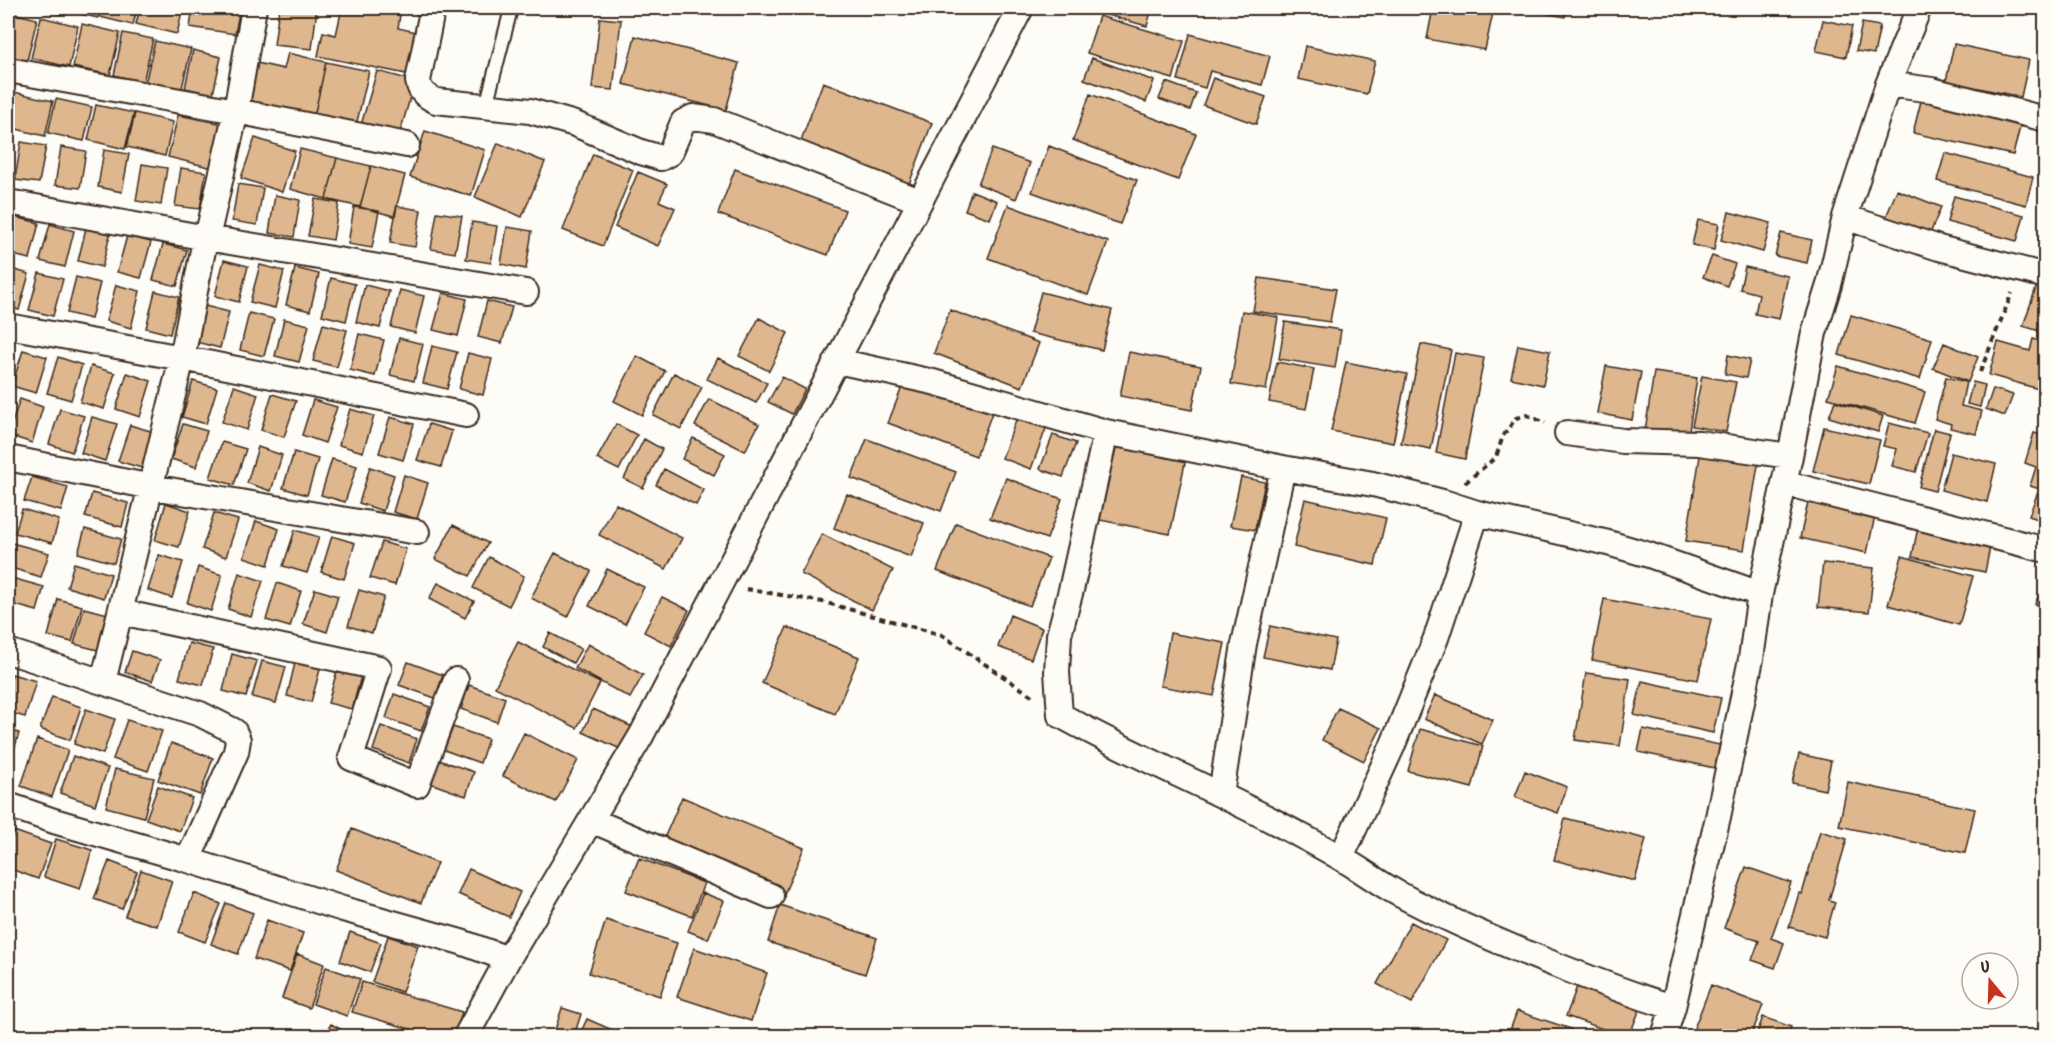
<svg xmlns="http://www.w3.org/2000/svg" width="2053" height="1044" font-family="Kalam,sans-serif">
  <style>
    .building { fill: #deb78f; stroke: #3b2a1e; stroke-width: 1.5 }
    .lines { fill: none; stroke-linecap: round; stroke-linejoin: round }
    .service-casing { stroke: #3b2a1e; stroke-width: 16 }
    .minor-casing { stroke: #3b2a1e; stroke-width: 28 }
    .path { stroke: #3b2a1e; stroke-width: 4; stroke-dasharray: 6 4.5; stroke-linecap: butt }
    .service { stroke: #fdfcf7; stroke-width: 12 }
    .minor { stroke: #fdfcf7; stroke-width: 24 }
  </style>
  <rect width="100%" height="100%" fill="#fdfcf7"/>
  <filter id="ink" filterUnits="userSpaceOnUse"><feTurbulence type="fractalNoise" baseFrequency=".0167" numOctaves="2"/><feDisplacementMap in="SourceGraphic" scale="12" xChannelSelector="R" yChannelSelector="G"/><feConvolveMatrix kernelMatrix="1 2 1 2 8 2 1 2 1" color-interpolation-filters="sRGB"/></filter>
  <g filter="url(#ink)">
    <path class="building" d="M30 8H61L60 14Z
      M63 8H100L98 18 63 10Z
      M102 8H137L133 25 100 17Z
      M140 8H183L177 34 136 24Z
      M193 8H240L235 34 190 27Z
      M279 8H317L312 49 274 45Z
      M342 8H364L400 15 398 28 425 34 416 76 318 56 323 32 336 35Z
      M1082 8H1152L1147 26Z
      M1433 8H1494L1485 50 1427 39Z
      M1518 8H1567L1565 17Z
      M8 12 37 19 27 61 8 56Z
      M1099 16 1184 41 1173 79 1087 53Z
      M41 17 78 26 69 67 31 58Z
      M600 18 621 20 613 90 592 88Z
      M1823 20 1852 26 1846 57 1816 51Z
      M1862 23 1880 26 1874 54 1856 51Z
      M82 24 120 33 110 75 73 67Z
      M123 33 153 39 143 82 114 75Z
      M1190 34 1270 56 1262 85 1210 71 1205 88 1178 80Z
      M635 36 739 63 726 110 623 84Z
      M155 41 191 49 181 92 145 84Z
      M1954 44 2029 60 2021 97 1946 81Z
      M1305 46 1375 61 1367 94 1298 79Z
      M193 50 221 57 213 94 185 88Z
      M288 53 326 62 314 117 243 100 252 62 284 69Z
      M1092 58 1154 81 1146 102 1084 79Z
      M326 62 369 71 356 126 314 117Z
      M377 71 415 81 399 136 361 125Z
      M1213 78 1266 97 1256 124 1203 105Z
      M823 82 932 123 909 184 800 143Z
      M1166 82 1196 93 1190 110 1159 99Z
      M14 92 53 101 45 136 8 127Z
      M1090 94 1196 134 1178 180 1073 140Z
      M1922 97 2022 119 2013 155 1913 133Z
      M56 99 92 107 84 141 48 133Z
      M96 105 134 113 125 149 88 140Z
      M135 113 173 122 165 156 127 147Z
      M178 115 224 124 213 168 168 157Z
      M425 131 485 150 471 196 410 177Z
      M255 138 295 151 282 192 241 178Z
      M21 142 46 146 39 183 15 180Z
      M498 143 545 162 522 217 475 197Z
      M1049 146 1137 180 1120 224 1032 192Z
      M61 147 86 151 80 188 55 185Z
      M300 149 337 158 326 199 290 189Z
      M992 149 1030 163 1016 199 978 184Z
      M104 150 129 154 122 192 98 187Z
      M1945 153 2033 177 2026 205 1937 181Z
      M593 154 633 170 603 246 563 230Z
      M337 158 371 166 360 207 326 199Z
      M142 164 167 168 161 205 136 201Z
      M371 166 405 175 394 216 360 207Z
      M181 168 206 172 200 209 175 206Z
      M735 169 845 210 828 255 718 214Z
      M638 172 667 184 659 201 675 208 658 246 615 227Z
      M238 184 263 188 257 225 232 221Z
      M1897 190 1941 207 1930 234 1886 217Z
      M972 191 997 201 990 219 965 210Z
      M275 195 300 200 294 237 269 233Z
      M1954 196 2024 215 2017 241 1947 222Z
      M315 199 339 203 333 240 308 236Z
      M1008 205 1108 242 1088 295 988 258Z
      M397 206 421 210 415 247 390 243Z
      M354 207 379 211 372 248 348 244Z
      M437 212 462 216 455 253 431 249Z
      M1729 212 1771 223 1763 252 1721 240Z
      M15 217 39 223 30 259 8 254V246Z
      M1698 220 1719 224 1714 250 1692 245Z
      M472 222 497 226 491 263 466 259Z
      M50 224 74 231 65 267 40 261Z
      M87 224 111 231 102 267 78 261Z
      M507 227 532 231 526 269 501 264Z
      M1781 233 1812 240 1807 263 1775 256Z
      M127 236 151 242 141 278 117 272Z
      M163 244 187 250 177 286 153 280Z
      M1712 256 1735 264 1727 286 1703 277Z
      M224 260 248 266 239 302 215 296Z
      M260 265 284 271 275 308 250 302Z
      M1745 267 1788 276 1779 319 1755 314 1759 294 1740 289Z
      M8 268 29 274 19 310 8 307Z
      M295 268 319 274 310 311 286 305Z
      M39 273 63 279 53 316 29 310Z
      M76 277 100 283 91 319 67 313Z
      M331 278 355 284 346 321 322 315Z
      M1259 278 1336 289 1330 322 1253 311Z
      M2038 282 2046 285V333L2023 326Z
      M116 285 140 291 131 328 106 321Z
      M365 285 389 291 380 328 356 322Z
      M400 290 424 296 415 333 391 327Z
      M155 291 179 297 170 334 146 328Z
      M1041 292 1112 310 1102 350 1030 333Z
      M443 293 467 299 458 336 433 330Z
      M487 301 512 307 502 343 478 337Z
      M205 306 229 312 220 348 196 342Z
      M950 310 1039 343 1022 387 934 353Z
      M1242 311 1278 317 1266 390 1231 384Z
      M249 313 274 319 264 356 240 350Z
      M1851 315 1932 339 1920 379 1839 355Z
      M759 318 788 333 769 371 739 356Z
      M284 319 309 325 299 362 275 356Z
      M1285 322 1341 330 1335 368 1279 359Z
      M323 324 347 330 337 367 313 361Z
      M359 334 384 340 375 376 350 370Z
      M399 338 423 344 414 381 390 375Z
      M2033 339 2046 342V391L1989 375 1998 342 2030 351Z
      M1944 343 1978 357 1968 382 1933 368Z
      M1421 344 1451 350 1431 449 1401 443Z
      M1518 345 1550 351 1543 385 1511 378Z
      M432 346 457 352 447 389 423 383Z
      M23 350 47 357 36 393 12 386Z
      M1129 352 1201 366 1192 410 1120 396Z
      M468 353 492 359 483 395 459 389Z
      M1455 353 1484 358 1465 459 1436 453Z
      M1728 355 1750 360 1746 378 1725 374Z
      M637 356 665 371 642 415 614 401Z
      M58 357 82 365 71 400 47 393Z
      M718 358 767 383 756 403 707 379Z
      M1277 362 1314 369 1306 409 1269 402Z
      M1346 362 1407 374 1393 443 1331 431Z
      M91 366 115 373 104 409 80 402Z
      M1606 366 1641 372 1632 420 1597 413Z
      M1838 366 1925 392 1915 423 1828 398Z
      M1654 372 1697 378 1688 437 1645 431Z
      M127 373 151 381 140 417 116 409Z
      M674 373 702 387 681 429 653 415Z
      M1702 376 1736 382 1726 432 1692 426Z
      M782 377 805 389 792 414 768 402Z
      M906 377 993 410 976 456 888 423Z
      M1946 377 1966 382 1961 406 1982 411 1976 434 1950 428 1951 424 1935 419Z
      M193 381 217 388 206 424 182 417Z
      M1973 382 1985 385 1980 407 1967 404Z
      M234 386 258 394 247 430 222 422Z
      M1993 389 2013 395 2005 416 1986 409Z
      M272 394 296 401 284 437 261 430Z
      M20 399 43 407 32 443 8 435Z
      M709 399 759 424 745 451 695 426Z
      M313 400 337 407 325 443 302 435Z
      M1835 401 1883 416 1878 432 1829 417Z
      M60 409 84 416 72 452 49 444Z
      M350 409 374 416 363 452 339 445Z
      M1019 412 1048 423 1031 469 1002 458Z
      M92 417 117 424 105 461 81 453Z
      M390 417 414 424 403 460 379 453Z
      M1889 423 1928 433 1916 472 1892 466 1897 449 1883 446Z
      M183 424 207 431 196 467 171 459Z
      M429 424 452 431 441 467 417 460Z
      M616 424 637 435 619 470 597 459Z
      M130 425 154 432 142 468 118 461Z
      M1824 427 1880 440 1869 484 1813 471Z
      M1934 429 1950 433 1935 491 1919 487Z
      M2034 433 2046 436V491L2030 486 2036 467 2025 463Z
      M1053 435 1076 443 1063 477 1040 469Z
      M693 438 725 454 714 475 682 459Z
      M644 439 662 449 643 488 624 479Z
      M867 439 956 472 941 511 851 478Z
      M222 442 246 449 234 485 210 478Z
      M1115 444 1186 458 1170 534 1100 520Z
      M1702 444 1760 453 1744 550 1686 541Z
      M258 447 282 455 271 491 247 483Z
      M294 452 318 459 307 495 283 488Z
      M1951 453 1996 464 1987 502 1941 490Z
      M332 459 357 466 345 502 321 495Z
      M370 467 394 475 383 511 359 503Z
      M664 469 704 490 696 505 656 485Z
      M404 475 428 483 417 519 393 512Z
      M32 477 68 487 61 511 24 501Z
      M1241 477 1265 482 1255 530 1230 526Z
      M1006 478 1062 499 1047 539 990 518Z
      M92 493 128 503 122 527 85 517Z
      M847 494 924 523 911 557 834 528Z
      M2037 494 2046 497V522L2029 516Z
      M1305 499 1386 518 1375 565 1294 547Z
      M1808 502 1875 516 1867 553 1800 538Z
      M166 503 190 511 179 547 155 540Z
      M616 504 682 538 666 569 599 535Z
      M22 509 59 520 52 543 15 533Z
      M214 513 238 520 226 557 202 549Z
      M256 521 279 529 268 565 244 557Z
      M1919 522 1992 537 1985 572 1912 557Z
      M956 523 1049 558 1030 606 937 571Z
      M453 525 488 543 470 576 435 559Z
      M85 529 121 539 114 563 78 553Z
      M295 530 319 537 307 573 283 566Z
      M822 534 893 570 872 610 801 574Z
      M332 536 355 543 344 579 321 572Z
      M382 542 406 549 395 585 370 578Z
      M12 543 49 553 41 577 8 567V559Z
      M555 553 591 571 568 617 531 598Z
      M159 555 183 562 172 598 148 590Z
      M1902 556 1973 576 1959 625 1888 605Z
      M489 557 524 576 509 606 473 588Z
      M74 563 111 574 104 598 67 587Z
      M1823 563 1874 568 1869 612 1818 607Z
      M198 567 222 575 211 611 187 603Z
      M607 569 644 587 625 624 589 606Z
      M239 573 263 581 251 617 228 609Z
      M8 577 44 587 37 611 8 603Z
      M2046 577V608L2035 604Z
      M277 583 301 591 290 627 266 620Z
      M438 583 474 601 465 618 429 599Z
      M315 589 338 596 327 632 303 624Z
      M359 590 384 597 372 633 348 626Z
      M662 597 689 610 671 646 644 632Z
      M58 599 82 606 72 642 48 636Z
      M1604 599 1711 619 1698 680 1592 660Z
      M84 608 108 614 98 650 74 644Z
      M1010 615 1042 628 1031 659 998 647Z
      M1270 626 1336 640 1330 670 1263 657Z
      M787 627 859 657 835 714 762 683Z
      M550 633 581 649 573 663 543 647Z
      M1170 633 1225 643 1214 696 1160 686Z
      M518 642 600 683 577 728 495 687Z
      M189 643 213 649 203 685 179 679Z
      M588 644 643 675 630 698 575 668Z
      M132 651 160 660 152 681 125 672Z
      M232 654 257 661 246 697 223 691Z
      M296 659 321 666 311 702 287 696Z
      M262 661 286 667 276 703 252 697Z
      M408 662 443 675 435 698 399 685Z
      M338 667 362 673 352 709 328 703Z
      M1586 673 1630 679 1620 746 1575 740Z
      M12 674 36 681 25 717 8 712V688Z
      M1642 681 1721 698 1713 733 1634 715Z
      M469 685 505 698 497 722 461 709Z
      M394 694 430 707 421 731 386 718Z
      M1435 695 1493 720 1482 744 1424 719Z
      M52 697 81 707 70 740 40 729Z
      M1338 708 1381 728 1364 761 1322 740Z
      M86 709 115 719 103 754 74 744Z
      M593 709 637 729 627 752 583 732Z
      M127 720 162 731 148 771 113 759Z
      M381 726 417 739 409 763 373 750Z
      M453 727 488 739 480 763 444 750Z
      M1420 729 1483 746 1472 788 1408 771Z
      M1643 729 1720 745 1715 768 1638 752Z
      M8 730 19 733 8 772Z
      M524 733 578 760 556 802 503 776Z
      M37 739 68 750 52 797 21 786Z
      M171 743 213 758 200 795 158 780Z
      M1799 754 1831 761 1825 790 1792 783Z
      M73 756 108 768 95 805 60 793Z
      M439 760 474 772 466 796 430 783Z
      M115 769 154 778 144 817 106 807Z
      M1525 771 1567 787 1558 813 1515 797Z
      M1848 782 1975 809 1965 853 1839 826Z
      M158 786 192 798 180 831 146 819Z
      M682 797 804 848 784 894 662 843Z
      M1565 818 1646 839 1635 881 1554 860Z
      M352 829 437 863 421 903 336 870Z
      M14 831 51 844 38 879 8 868V850Z
      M1820 831 1847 839 1829 900 1835 902 1825 937 1789 927 1799 893 1802 894Z
      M56 839 92 850 80 889 44 877Z
      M639 858 704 883 692 916 626 891Z
      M109 861 137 872 122 909 94 899Z
      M1746 867 1791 883 1771 938 1784 943 1775 968 1752 960 1759 941 1724 928Z
      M469 869 520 892 509 917 458 894Z
      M141 870 172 881 157 926 125 916Z
      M194 893 221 904 205 942 179 932Z
      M703 893 724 901 708 939 688 931Z
      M226 903 253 913 238 954 211 944Z
      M780 905 877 938 865 974 768 942Z
      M267 920 303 933 290 971 254 959Z
      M606 920 677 943 660 996 589 973Z
      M1411 922 1446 940 1412 1003 1377 984Z
      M350 932 381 943 370 972 340 961Z
      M388 936 418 946 402 992 372 982Z
      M694 948 767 973 751 1021 677 997Z
      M297 954 324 964 309 1008 282 998Z
      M326 967 360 979 347 1016 313 1004Z
      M1581 976 1644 999 1629 1036H1623L1566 1016Z
      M362 982 462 1012 455 1036H434L352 1012Z
      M1711 985 1763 1005 1751 1036H1691Z
      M562 1008 581 1014 574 1036H553Z
      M1517 1011 1571 1029 1569 1036H1508Z
      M1763 1017 1791 1027 1788 1036H1756Z
      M587 1019 626 1036H579Z
      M331 1024 351 1035 350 1036H324Z"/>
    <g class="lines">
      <g class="service-casing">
        <path id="service" d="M486 106 510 13"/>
      </g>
      <g class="minor-casing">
        <path id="minor" d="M428 8 432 11 418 81C420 93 426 96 436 101L530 111 575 124 641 152 661 158 670 153 683 122 693 117 714 120 919 201
          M8 70 236 111 407 145
          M1888 84 1932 90 2041 118
          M8 202 207 238 526 292
          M1845 217 1939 248 2046 276
          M8 326 182 358 466 415
          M837 361 933 382 1106 432 1283 468 1373 484 1443 502 1477 513
          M1106 432 1071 590 1059 635 1057 672 1060 715C1132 755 1207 786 1279 824 1299 835 1320 845 1339 857 1359 868 1377 882 1397 893 1455 924 1517 950 1579 974 1610 986 1641 998 1673 1007
          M1567 433 1623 441 1699 443 1790 456
          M8 458 152 487 417 532
          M1784 483 2046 550
          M121 612 379 668 351 758 417 785 456 680
          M8 651 200 714 234 731 238 740 236 752 188 860
          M103 682 182 358 203 250 207 238 236 111 254 8
          M1221 794 1244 644 1283 468
          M8 805 54 821 188 860 343 909 461 942 508 959
          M591 820 771 896
          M1341 858 1392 747 1436 638 1477 513 1608 543 1649 555 1760 594
          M466 1036 508 959 641 736 1021 8
          M1664 1036 1673 1007 1718 817 1751 659 1760 594 1790 456 1814 333 1829 285 1845 217 1888 84 1919 8"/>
      </g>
      <path class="path" d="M1980 372 2012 293
        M1465 483 1496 457 1503 436 1516 418 1527 415 1545 423
        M746 589 823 602 942 635 1032 696"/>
      <use href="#service" class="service"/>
      <use href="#minor" class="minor"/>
    </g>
  </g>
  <rect width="2053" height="1044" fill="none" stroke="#fdfcf7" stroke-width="30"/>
  <rect x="15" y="15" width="2023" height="1014" fill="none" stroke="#3b2a1e" stroke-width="2" filter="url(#ink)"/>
  <g transform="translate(1990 981) rotate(341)"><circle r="28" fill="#fdfcf7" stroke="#afa8a0" stroke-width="1.5"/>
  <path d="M0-4.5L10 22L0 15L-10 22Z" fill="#c8321e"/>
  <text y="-9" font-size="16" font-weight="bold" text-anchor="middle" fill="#3b2a1e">U</text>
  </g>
</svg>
